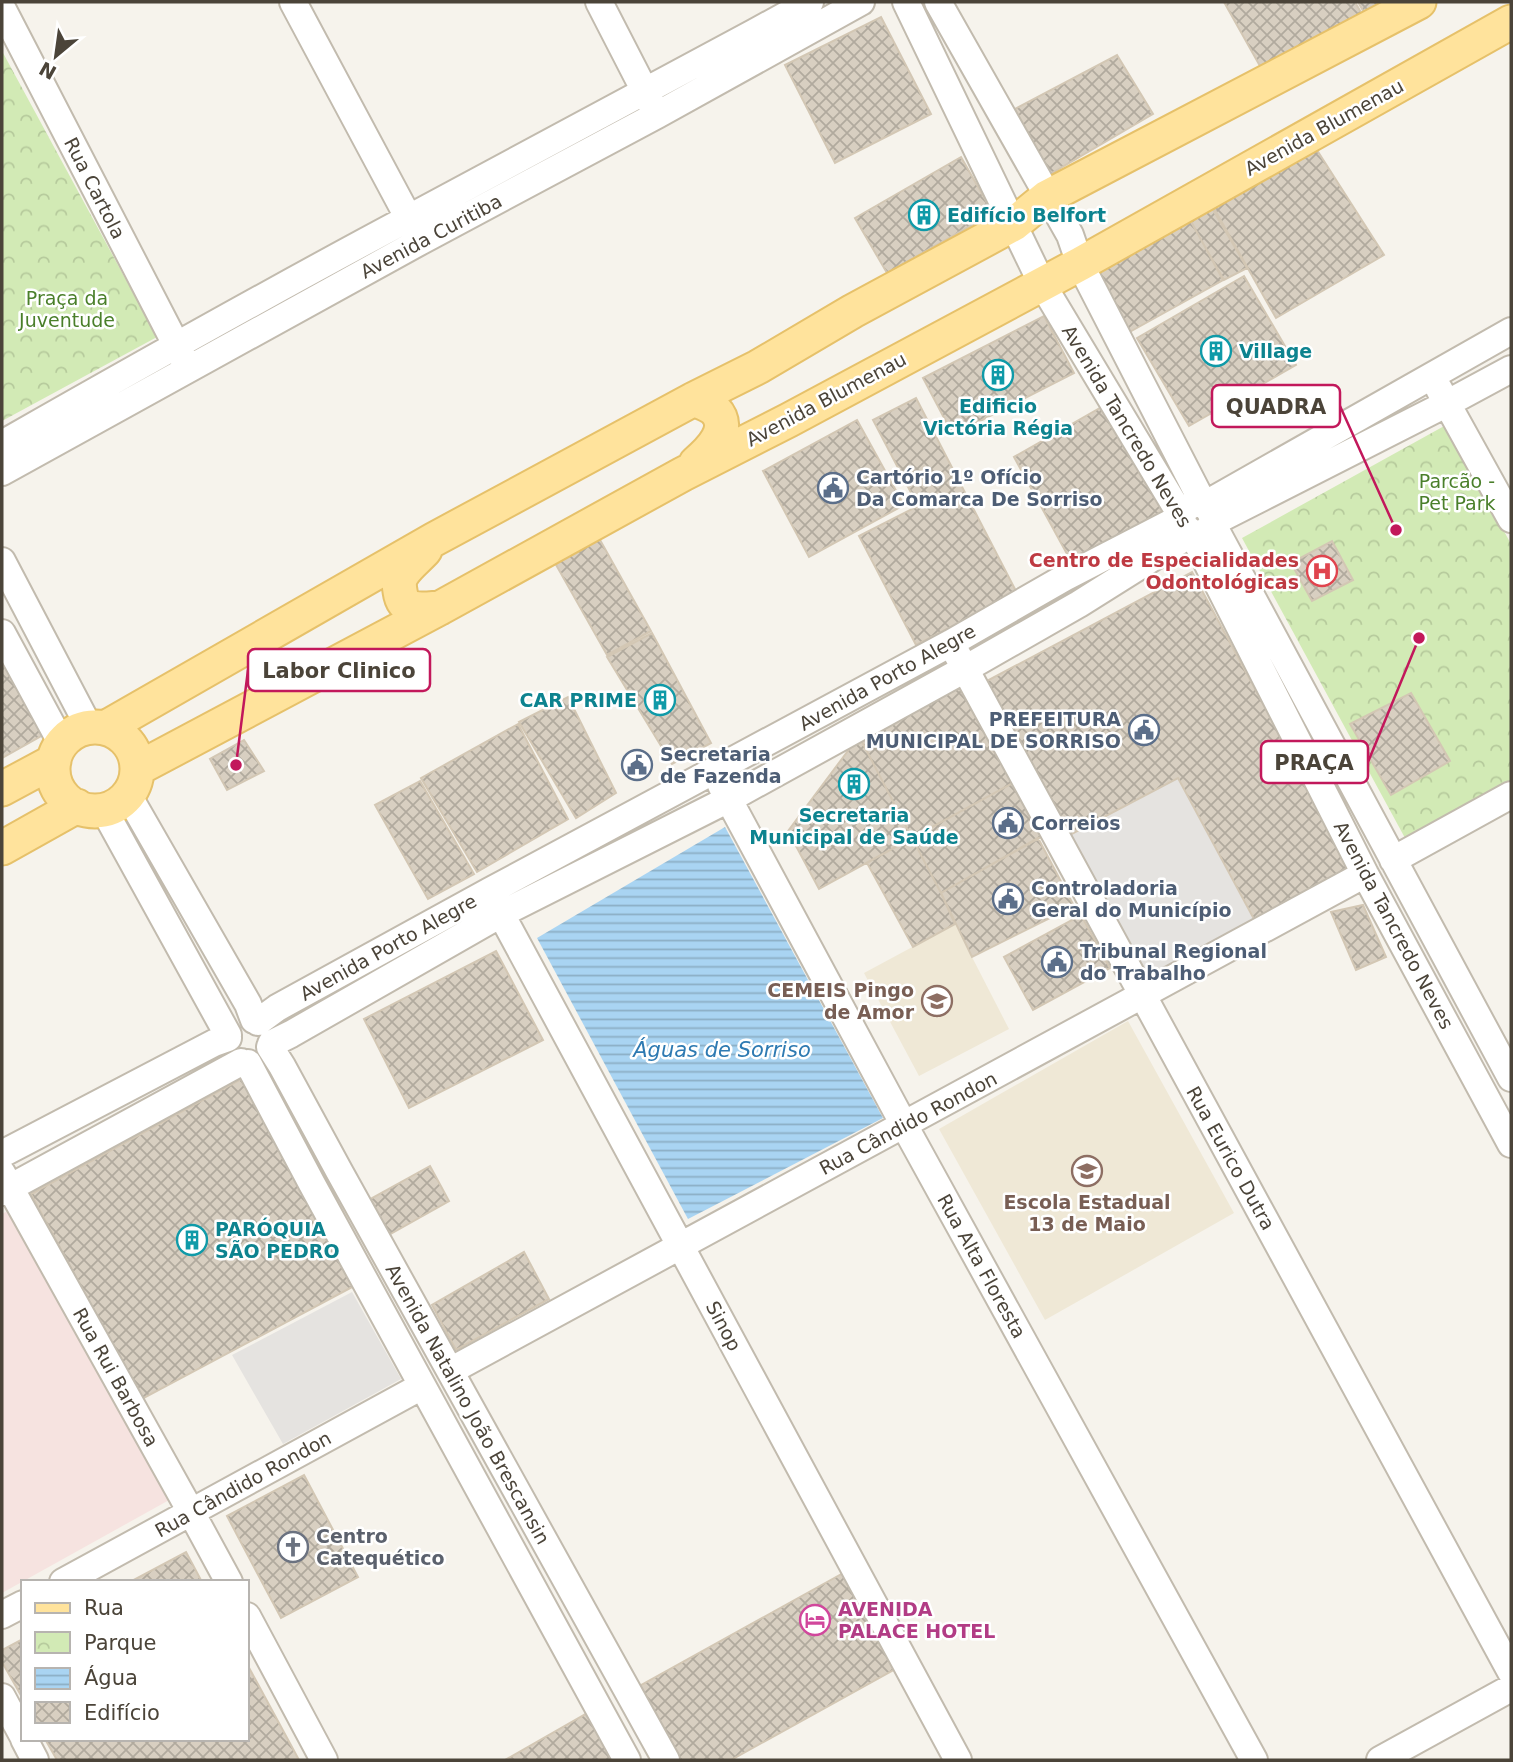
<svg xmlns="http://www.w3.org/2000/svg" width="1513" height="1762" font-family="'DejaVu Sans',sans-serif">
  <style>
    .education { fill: #efe8d6 }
    .medical { fill: #f6e3e0 }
    .park { fill: url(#park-crowns) }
    .parking { fill: #e5e3e0 }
    .water { fill: url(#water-rules) }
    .building { fill: url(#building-cross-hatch); stroke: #d3c7b4; stroke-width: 2 }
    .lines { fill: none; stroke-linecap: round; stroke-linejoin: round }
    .minor-casing { stroke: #c2bbae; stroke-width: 30 }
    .major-casing { stroke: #e6c16a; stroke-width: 37 }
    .minor { stroke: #fff; stroke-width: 26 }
    .major { stroke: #ffe39c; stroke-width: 33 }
    .labels { text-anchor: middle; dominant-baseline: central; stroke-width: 5; stroke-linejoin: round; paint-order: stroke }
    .street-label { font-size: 19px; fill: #4b4439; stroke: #fff }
    .culture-label { font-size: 19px; font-weight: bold; fill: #0d838f; stroke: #fff; text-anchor: start }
    .park-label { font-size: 19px; fill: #4a7f2a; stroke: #fff }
    .service-label { font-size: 19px; font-weight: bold; fill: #4e5e75; stroke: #fff; text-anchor: start }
    .health-label { font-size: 19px; font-weight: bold; fill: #be3a42; stroke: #fff; text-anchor: end }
    .education-label { font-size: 19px; font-weight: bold; fill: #785e54; stroke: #fff; text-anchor: end }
    .worship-label { font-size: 19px; font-weight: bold; fill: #5b616d; stroke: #fff; text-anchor: start }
    .hotel-label { font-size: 19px; font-weight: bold; fill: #b23c85; stroke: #fff; text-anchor: start }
    .water-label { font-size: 21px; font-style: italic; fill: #2e7ab2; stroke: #fff }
    .leader { fill: none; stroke: #c2185b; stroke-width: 2.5 }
    .callout-dot { fill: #c2185b; stroke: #fff; stroke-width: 2.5 }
    .callout { fill: #fff; stroke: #c2185b; stroke-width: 2.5 }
    .callout-label { font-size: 21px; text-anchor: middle; font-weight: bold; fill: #4b4439 }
  </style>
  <defs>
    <pattern id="park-crowns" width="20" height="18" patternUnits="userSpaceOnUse" patternTransform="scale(1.75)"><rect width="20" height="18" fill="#d2eab5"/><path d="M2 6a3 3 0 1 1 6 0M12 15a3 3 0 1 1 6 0" fill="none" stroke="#b6ca9c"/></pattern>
    <pattern id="water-rules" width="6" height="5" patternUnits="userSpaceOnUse" patternTransform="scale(1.75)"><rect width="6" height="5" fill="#a9d4f2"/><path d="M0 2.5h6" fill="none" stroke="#8caec5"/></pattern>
    <pattern id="building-cross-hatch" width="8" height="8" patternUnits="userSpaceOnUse" patternTransform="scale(1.75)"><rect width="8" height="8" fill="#d8cfc1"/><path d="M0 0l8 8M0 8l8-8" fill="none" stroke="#b1aa9e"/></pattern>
  </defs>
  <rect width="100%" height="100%" fill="#f6f3ec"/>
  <path class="education" d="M955 924 1009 1029 919 1076 864 973Z
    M1128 1021 1234 1213 1045 1320 939 1129Z"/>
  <path class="medical" d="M13 1208 171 1499 2 1593V1214Z"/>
  <path class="park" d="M2 51 157 337 2 421Z
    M1446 425 1511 544V780L1405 838 1242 538Z"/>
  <path class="parking" d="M1178 778 1255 921 1146 980 1068 836Z
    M352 1292 401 1379 283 1444 232 1355Z"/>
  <path class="water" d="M725 827 883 1118 688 1219 537 938Z"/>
  <path class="building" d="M1224 2H1355L1366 21 1265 75Z
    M1358 2H1404L1369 21Z
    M881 17 931 114 835 163 785 65Z
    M1117 55 1153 114 1050 174 1015 109Z
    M1315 147 1384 255 1276 318 1211 203Z
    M961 157 993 213 887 273 855 218Z
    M1209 203 1247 268 1224 280 1187 215Z
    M1187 214 1223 280 1126 334 1088 266Z
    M1244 276 1296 365 1189 426 1137 338Z
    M1044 316 1074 373 953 435 923 378Z
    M916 398 1017 593 916 645 859 536 918 506 873 420Z
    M1105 405 1169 513 1073 565 1014 457Z
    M857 420 904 505 809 557 763 471Z
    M595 531 651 631 607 655 551 556Z
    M1332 541 1353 580 1312 601 1291 563Z
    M1192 572 1352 869 1255 921 1178 778 1068 836 985 682Z
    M652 633 711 743 672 764 607 657Z
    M2 641 50 731 2 758Z
    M966 679 1020 779 912 838 859 736Z
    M1411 693 1450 761 1391 795 1350 724Z
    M568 697 616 793 576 818 519 722Z
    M518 724 568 819 477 872 421 778Z
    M859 736 912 838 819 889 788 831Z
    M244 740 264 771 227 790 210 759Z
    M1020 779 1050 832 941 893 912 838Z
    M420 781 474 874 428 899 375 805Z
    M912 838 941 893 955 924 913 947 867 863Z
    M1038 838 1074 906 972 957 941 893Z
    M1363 905 1386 957 1356 970 1331 912Z
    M1081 915 1110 968 1033 1010 1004 957Z
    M496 951 543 1040 409 1108 364 1019Z
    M241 1079 354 1286 142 1399 31 1194Z
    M430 1166 449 1201 387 1236 367 1201Z
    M524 1252 549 1299 456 1350 432 1305Z
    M304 1475 358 1577 281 1618 227 1516Z
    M186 1552 202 1582H130Z
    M845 1572 897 1668 731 1760H674L636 1688Z
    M23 1639V1699L2 1662V1650Z
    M247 1664 299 1760H57L45 1739H247Z
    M591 1711 616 1760H505Z"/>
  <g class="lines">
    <g class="minor-casing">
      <path id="minor" d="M293 2 416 232
        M599 2 653 107
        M906 2 1042 284 1182 517 1184 526 1192 533 1365 874 1511 1144
        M938 2 1070 235 1080 264 1204 505C1210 510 1213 515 1212 523L1511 1078
        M2 8 184 360
        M1439 389 1511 519
        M2 444C137 367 272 291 409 218 543 146 677 75 810 2
        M2 472 421 241 657 115 861 2
        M2 561 89 727
        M2 633 62 744
        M957 654 1511 1672
        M721 785 904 1125 1254 1760
        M128 795 248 1004 254 1020
        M104 810 228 1035
        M1393 860 1511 795
        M493 899 958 1760
        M258 1022 277 1008 490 891 951 643 1064 578 1182 517C1185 506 1193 502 1204 505L1511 331
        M271 1044 291 1034 501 914 729 799 965 669 1079 604 1192 533C1201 535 1208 532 1212 523L1448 403 1511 369
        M270 1047 282 1066 339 1171 666 1760
        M248 1063 312 1184 627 1760
        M2 1154 214 1043 228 1038
        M2 1173 191 1512 229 1582
        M2 1192 241 1062
        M450 1371 1365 874
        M63 1582 422 1386
        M2 1615 23 1604
        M247 1616 324 1760
        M2 1697 23 1736
        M24 1739 35 1760
        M1380 1760 1511 1688"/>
    </g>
    <g class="major-casing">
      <path id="major" d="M694 399C700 402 710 405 715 410 733 429 710 451 696 463
        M425 550C418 558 407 566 402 575 399 579 399 586 400 591 403 614 423 609 440 608
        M53 769a42 42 0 1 1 84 0a42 42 0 1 1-84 0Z
        M105 728 433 540 694 399 758 367 853 311 1014 224 1047 197 1419 2
        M137 769 440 608 683 474 789 420 1080 264 1511 22
        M2 789 54 761
        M2 848 77 806"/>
    </g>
    <use href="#minor" class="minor"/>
    <use href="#major" class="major"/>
  </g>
  <defs>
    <g id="building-ring" transform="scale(1.575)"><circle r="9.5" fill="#fff" stroke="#0f9aa8" stroke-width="1.5"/><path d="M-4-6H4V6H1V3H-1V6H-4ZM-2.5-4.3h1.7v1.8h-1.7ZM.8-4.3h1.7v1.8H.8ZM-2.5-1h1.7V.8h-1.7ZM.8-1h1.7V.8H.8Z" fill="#0f9aa8"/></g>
    <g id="civic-ring" transform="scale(1.575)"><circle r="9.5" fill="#fff" stroke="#5c6f8a" stroke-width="1.5"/><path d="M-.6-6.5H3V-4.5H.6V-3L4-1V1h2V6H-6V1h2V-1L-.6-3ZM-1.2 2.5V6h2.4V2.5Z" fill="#5c6f8a"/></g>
    <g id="hospital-ring" transform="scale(1.575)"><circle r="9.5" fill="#fff" stroke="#e0444e" stroke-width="1.5"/><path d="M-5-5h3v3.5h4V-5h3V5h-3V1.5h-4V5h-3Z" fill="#e0444e"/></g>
    <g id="school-ring" transform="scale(1.575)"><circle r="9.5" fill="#fff" stroke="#8d6e63" stroke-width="1.5"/><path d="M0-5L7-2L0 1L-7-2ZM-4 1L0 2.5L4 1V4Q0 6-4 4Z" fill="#8d6e63"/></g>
    <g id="church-ring" transform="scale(1.575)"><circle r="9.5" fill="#fff" stroke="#6b7280" stroke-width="1.5"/><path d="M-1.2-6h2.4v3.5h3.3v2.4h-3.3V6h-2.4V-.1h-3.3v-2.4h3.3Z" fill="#6b7280"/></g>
    <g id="hotel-ring" transform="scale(1.575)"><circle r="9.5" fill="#fff" stroke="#d1479c" stroke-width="1.5"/><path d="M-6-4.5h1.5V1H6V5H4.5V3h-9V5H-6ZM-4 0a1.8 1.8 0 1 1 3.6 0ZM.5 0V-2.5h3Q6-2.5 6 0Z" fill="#d1479c"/></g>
  </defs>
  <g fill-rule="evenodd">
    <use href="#building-ring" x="924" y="215"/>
    <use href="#building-ring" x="1216" y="351"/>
    <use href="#building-ring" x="998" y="375"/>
    <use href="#civic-ring" x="833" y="488"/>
    <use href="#hospital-ring" x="1322" y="571"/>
    <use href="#building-ring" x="660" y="700"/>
    <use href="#civic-ring" x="1144" y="730"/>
    <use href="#civic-ring" x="637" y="765"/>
    <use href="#building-ring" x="854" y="784"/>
    <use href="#civic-ring" x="1008" y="823"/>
    <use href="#civic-ring" x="1008" y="899"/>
    <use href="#civic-ring" x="1057" y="962"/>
    <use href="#school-ring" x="937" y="1001"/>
    <use href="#school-ring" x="1087" y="1171"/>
    <use href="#building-ring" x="192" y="1240"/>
    <use href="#church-ring" x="293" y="1547"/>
    <use href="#hotel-ring" x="815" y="1620"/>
  </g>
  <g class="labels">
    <g class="street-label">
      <text transform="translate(1324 127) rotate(-29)">Avenida Blumenau</text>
      <text transform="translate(95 188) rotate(63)">Rua Cartola</text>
      <text transform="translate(431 236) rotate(-28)">Avenida Curitiba</text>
      <text transform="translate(826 399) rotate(-28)">Avenida Blumenau</text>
      <text transform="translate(1127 426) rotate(59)">Avenida Tancredo Neves</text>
      <text transform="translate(887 677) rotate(-29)">Avenida Porto Alegre</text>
      <text transform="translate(1394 925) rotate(62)">Avenida Tancredo Neves</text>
      <text transform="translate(388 947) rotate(-29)">Avenida Porto Alegre</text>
      <text transform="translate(908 1123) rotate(-28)">Rua Cândido Rondon</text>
      <text transform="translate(1231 1158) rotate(61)">Rua Eurico Dutra</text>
      <text transform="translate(982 1266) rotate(61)">Rua Alta Floresta</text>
      <text transform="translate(724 1326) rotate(62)">Sinop</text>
      <text transform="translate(116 1377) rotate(61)">Rua Rui Barbosa</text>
      <text transform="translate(468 1404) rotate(61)">Avenida Natalino João Brescansin</text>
      <text transform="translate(243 1484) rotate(-29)">Rua Cândido Rondon</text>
    </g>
    <g class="culture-label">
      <text x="947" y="215">Edifício Belfort</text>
      <text x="1239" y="351">Village</text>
      <text x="998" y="406" text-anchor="middle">Edificio<tspan x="998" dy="22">Victória Régia</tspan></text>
      <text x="637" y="700" text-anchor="end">CAR PRIME</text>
      <text x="854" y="815" text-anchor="middle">Secretaria<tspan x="854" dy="22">Municipal de Saúde</tspan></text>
      <text x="215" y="1229">PARÓQUIA<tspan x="215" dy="22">SÃO PEDRO</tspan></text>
    </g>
    <g class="park-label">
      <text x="67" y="298">Praça da<tspan x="67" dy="22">Juventude</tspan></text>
      <text x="1457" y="481">Parcão -<tspan x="1457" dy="22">Pet Park</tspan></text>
    </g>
    <g class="service-label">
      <text x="856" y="477">Cartório 1º Ofício<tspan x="856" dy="22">Da Comarca De Sorriso</tspan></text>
      <text x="1121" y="719" text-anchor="end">PREFEITURA<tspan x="1121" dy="22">MUNICIPAL DE SORRISO</tspan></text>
      <text x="660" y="754">Secretaria<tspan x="660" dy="22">de Fazenda</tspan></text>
      <text x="1031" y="823">Correios</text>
      <text x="1031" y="888">Controladoria<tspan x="1031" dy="22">Geral do Município</tspan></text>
      <text x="1080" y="951">Tribunal Regional<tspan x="1080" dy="22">do Trabalho</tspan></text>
    </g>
    <g class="health-label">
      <text x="1299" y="560">Centro de Especialidades<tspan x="1299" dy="22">Odontológicas</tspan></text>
    </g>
    <g class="education-label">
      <text x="914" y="990">CEMEIS Pingo<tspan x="914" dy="22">de Amor</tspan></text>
      <text x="1087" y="1202" text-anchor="middle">Escola Estadual<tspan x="1087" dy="22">13 de Maio</tspan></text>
    </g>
    <g class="worship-label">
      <text x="316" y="1536">Centro<tspan x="316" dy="22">Catequético</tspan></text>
    </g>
    <g class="hotel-label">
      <text x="838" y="1609">AVENIDA<tspan x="838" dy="22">PALACE HOTEL</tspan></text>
    </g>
    <g class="water-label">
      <text x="722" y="1050">Águas de Sorriso</text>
    </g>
  </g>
  <path class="leader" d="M1396 530L1340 406M236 765L248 670M1419 638L1368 762"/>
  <g class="callout-dot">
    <circle cx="1396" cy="530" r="7"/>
    <circle cx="236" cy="765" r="7"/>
    <circle cx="1419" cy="638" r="7"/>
  </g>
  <g class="callout">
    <rect x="1212" y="385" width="128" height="42" rx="7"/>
    <rect x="248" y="649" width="182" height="42" rx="7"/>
    <rect x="1261" y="741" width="107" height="42" rx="7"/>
  </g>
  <g class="callout-label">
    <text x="1276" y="414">QUADRA</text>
    <text x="339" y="678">Labor Clinico</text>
    <text x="1314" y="770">PRAÇA</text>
  </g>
  <rect width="1513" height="1762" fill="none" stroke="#4b4439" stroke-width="7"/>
  <rect x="21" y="1580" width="228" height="161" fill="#ffffff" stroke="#b7b4b0" stroke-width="2"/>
  <rect x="35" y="1603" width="35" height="10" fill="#ffe39c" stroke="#b7b4b0" stroke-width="2"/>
  <text x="84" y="1615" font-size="21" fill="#4b4439">Rua</text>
  <rect x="35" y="1632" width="35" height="21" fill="url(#park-crowns)" stroke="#b7b4b0" stroke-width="2"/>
  <text x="84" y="1650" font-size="21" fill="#4b4439">Parque</text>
  <rect x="35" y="1668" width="35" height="21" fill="url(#water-rules)" stroke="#b7b4b0" stroke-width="2"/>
  <text x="84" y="1685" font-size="21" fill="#4b4439">Água</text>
  <rect x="35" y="1702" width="35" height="21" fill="url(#building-cross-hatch)" stroke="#b7b4b0" stroke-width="2"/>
  <text x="84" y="1720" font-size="21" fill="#4b4439">Edifício</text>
  <g transform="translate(56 56) rotate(209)" stroke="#ffffff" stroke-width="5" paint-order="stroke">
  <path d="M0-5L12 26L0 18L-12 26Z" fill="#4b4439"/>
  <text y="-10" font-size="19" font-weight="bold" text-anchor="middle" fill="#4b4439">N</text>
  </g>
</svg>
